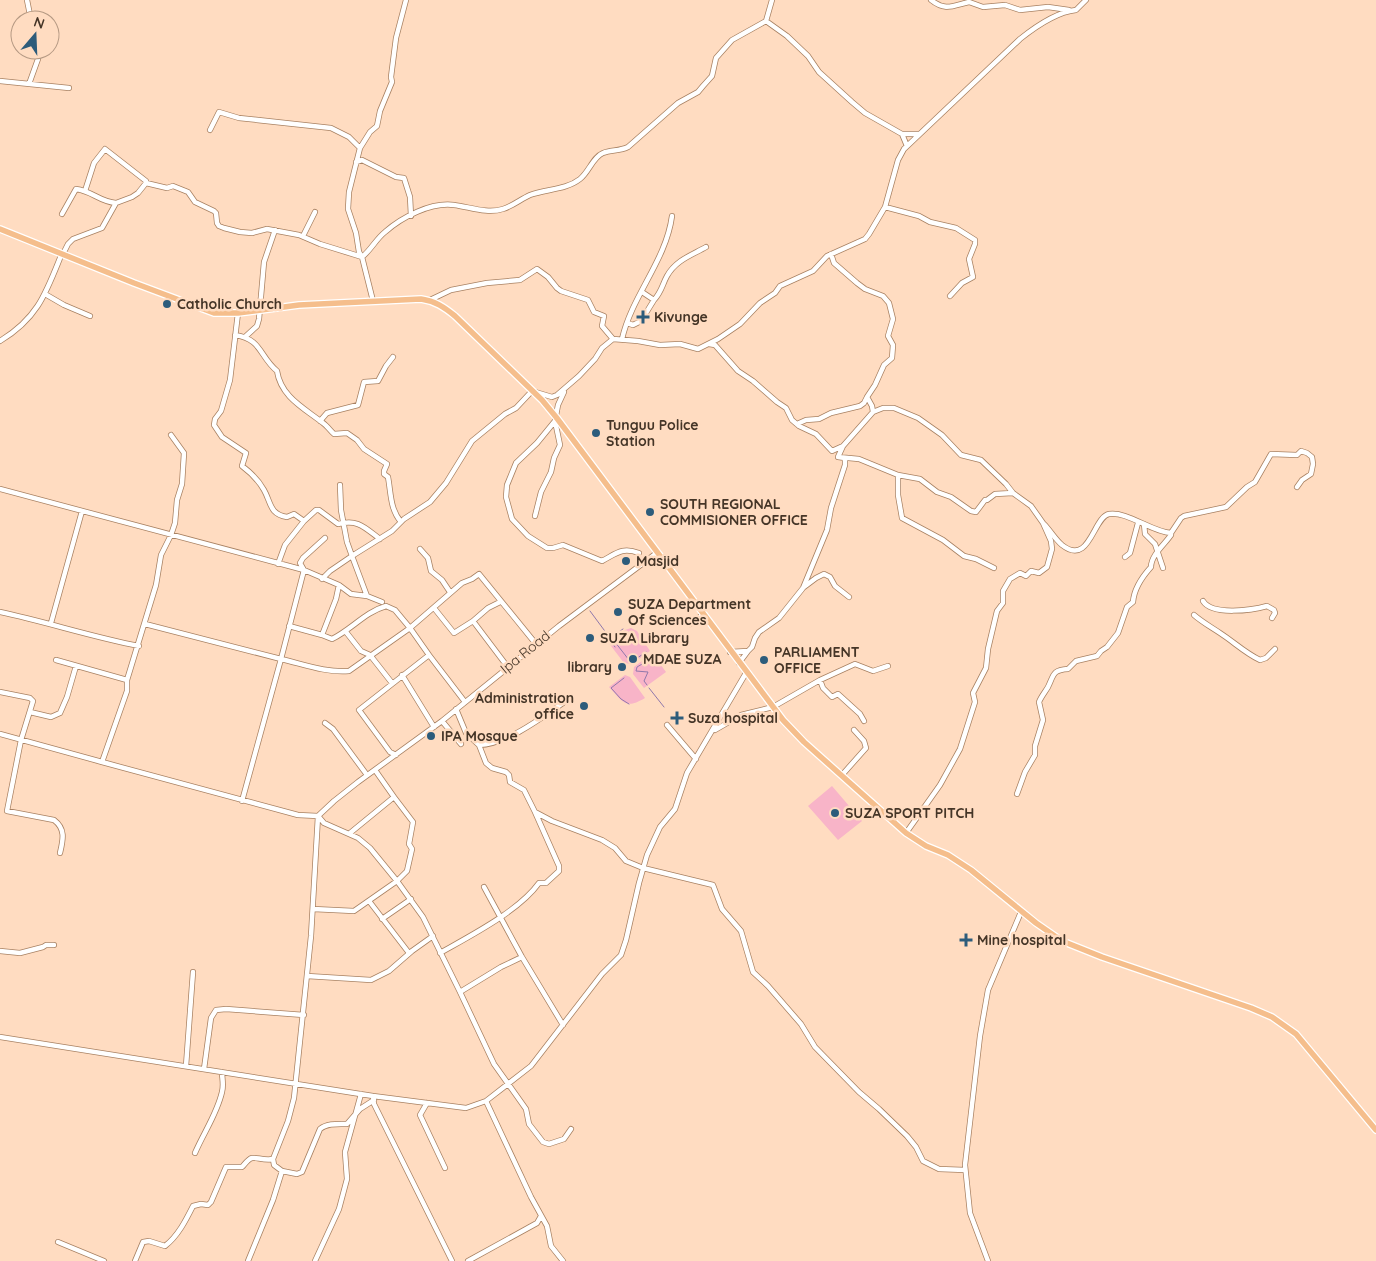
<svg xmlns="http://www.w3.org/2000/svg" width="1376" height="1261" font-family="Quicksand,sans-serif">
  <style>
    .green { fill: #f8b4c8 }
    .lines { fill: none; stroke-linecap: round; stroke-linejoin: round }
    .stream { stroke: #9078ab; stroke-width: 1 }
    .minor-casing { stroke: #a88162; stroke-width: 6 }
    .major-casing { stroke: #fff; stroke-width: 8 }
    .minor { stroke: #fff; stroke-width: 4.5 }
    .major { stroke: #f5be8c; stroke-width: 5.5 }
    .poi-dot { fill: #2d5c7b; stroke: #ffdcc1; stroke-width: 2 }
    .labels { text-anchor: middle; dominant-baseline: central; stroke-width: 5; stroke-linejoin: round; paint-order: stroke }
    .poi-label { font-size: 14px; font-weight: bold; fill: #453527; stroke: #ffdcc1; text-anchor: start }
    .street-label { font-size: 14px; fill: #453527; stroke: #ffdcc1 }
  </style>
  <rect width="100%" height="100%" fill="#ffdcc1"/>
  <path class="green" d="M631 628 637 631 650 651 632 664 624 663 608 642 625 630Z
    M652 653 666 672 644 688 633 674 634 667Z
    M625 675 630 677 645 698C625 710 623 702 609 687Z
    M832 786 862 821 838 840 808 806Z"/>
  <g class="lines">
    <path class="stream" d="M590 611 610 638 623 629
      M615 647 613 644 615 642 629 660 633 661 646 652
      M624 678 611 688 621 699 629 704
      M647 685 644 681 648 672 636 671 637 667 649 660
      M649 688 664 707"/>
    <g class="minor-casing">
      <path id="minor" d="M27 0 31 20
        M406 0 396 38 391 77 392 82 380 111 377 126 370 132 360 148 349 192 348 209 356 233 359 252 362 257C371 250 376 239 385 232 402 217 431 202 454 205 470 207 487 214 503 209 513 206 521 199 530 195 546 189 566 190 580 179 589 172 593 157 603 153 611 150 620 151 628 147L678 103 698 92 703 86 712 76 716 58 732 40 766 21 772 0
        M931 0C946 12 954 5 969 2L983 7 1005 5 1020 10 1048 7 1069 10
        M766 21 787 36 808 56 819 72 852 102 865 113 902 134 907 146
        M0 81 69 88
        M29 84 38 59V50
        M210 130 219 112 239 118 331 128 349 137 360 148
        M902 134H919
        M356 162 362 160 396 177 404 178 410 197 411 216
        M85 191 94 163 105 149 146 181V183
        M885 207 919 216 930 222 956 228 975 240V244L969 259 973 277 962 283 950 296
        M62 214 76 189C92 191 100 202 116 203
        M303 236 315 212
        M63 254 68 244 73 239 102 228 116 203 132 197 138 193 146 183 167 188 173 186 188 192 195 202 214 211 216 213 217 223 219 226 224 228 240 232 252 233 267 229 299 235 320 244 362 257 373 301
        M642 292 654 300C662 291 662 285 667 276 676 260 692 255 706 247
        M45 294 64 305 90 316
        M430 300 451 290 487 283 520 280 537 269 548 277 557 288 561 291 588 300 594 312 604 316 602 326 613 339
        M238 313 230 380 221 411 215 419 214 425 222 437 246 453 242 466C250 472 259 481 264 490 271 502 269 514 287 517L294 514 304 521 316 510H319L338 524C358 519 364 527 380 539
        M627 323 633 325 641 321 654 300
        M235 335C262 339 259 356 277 371 281 397 304 408 323 423 327 426 330 430 334 434L347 433 357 440 364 449 387 464 384 471V474L388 477C391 493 390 509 401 522
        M245 337 257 326 259 319 264 262 275 230
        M622 339C632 295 666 261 672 216
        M0 341C38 318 46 293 62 253
        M709 344 715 345 738 371 753 381 777 402 786 408 792 420 799 426 816 434 832 451 843 446
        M873 412 883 408H894L918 418 942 435 961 455 981 460 1006 484 1013 493
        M320 421 327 413 358 405 364 382 378 381 386 366 393 357
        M555 421 537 443 516 463 507 485 506 497 512 519 528 536 547 548H553L563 545 602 561C617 553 622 547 639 553
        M797 424 806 420 819 419 831 413 860 406 864 403 867 397
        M838 457 859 459 898 475 920 479 937 492 951 497 971 511 976 512 985 500H987L995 494 1013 493 1031 506 1043 523 1051 541 1052 549 1047 567 1039 573 1031 571 1026 576 1020 573 1010 579 1003 591V603L997 611 988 649 986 668 973 693 975 702 960 749 940 785 906 833
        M898 475V495L902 518 943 540 964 556 976 559 994 568
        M0 489 304 570 339 585 351 594 367 596
        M535 516 541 492 551 472 554 458 560 445 555 421 558 405 564 392
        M1044 524C1050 530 1055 539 1062 545 1090 567 1093 517 1109 514 1127 511 1152 532 1171 533L1181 518 1184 516 1226 507 1247 487 1255 482 1271 454 1297 455 1301 451 1307 453 1312 457 1313 464 1311 474 1302 480 1297 487
        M1144 524 1145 534 1155 544 1163 568
        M420 549 428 558 431 571 442 580 450 592
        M1125 557 1130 553 1138 523
        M278 564 285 545 304 521
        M322 579 330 571 352 556 347 542 341 510 340 485
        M339 585 336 599 322 635 332 639C351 630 365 612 386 606L395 610 410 628 462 583 472 579 479 574 536 644
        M804 587 816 578 824 574 830 577 835 586 849 597
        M1203 601C1212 616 1253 610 1267 606L1274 610 1275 613 1272 618
        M382 602 367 596 352 556 392 531 404 519 430 502 446 483 472 441 505 414 516 408 532 391 552 397 557 395 579 376 595 359 602 348 613 339 638 341 660 345 680 344 698 349 718 339 740 324 760 303 775 293 780 286 813 271 827 256 865 239 869 234 885 207 898 160 904 149 1020 39C1035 27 1056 12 1076 10L1086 0
        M434 608 454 633 473 621 507 666
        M0 612C47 622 92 637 139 646
        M1194 615C1202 622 1211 627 1220 633 1234 642 1245 653 1260 660L1266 658 1275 649
        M473 621 488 608 500 602
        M51 623 82 511
        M145 624 281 659 304 570 300 563 303 558 325 538
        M690 624 704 614
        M289 626 322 635
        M346 632 361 651 370 655 392 683
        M730 652 748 651 752 647 755 638 759 632 779 618 803 588 827 530 831 508 845 465V458L838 457 843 446 873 412 872 406 867 397 875 385 884 365 892 358 893 345 888 336 893 319 889 303 883 296 865 289 857 283 834 263 831 254
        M429 655 465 702
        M56 660 127 680
        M739 663 748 651
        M402 675 434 727
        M820 680 823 688 832 697 838 694 860 714 864 721
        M0 692 30 698 33 701 21 740 7 811 54 820C66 829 63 840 60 853
        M456 709 466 733 479 745 486 763 492 768 506 772 509 775 510 782 524 790 535 812 552 821 602 840 615 848 626 861 643 868 713 885 722 909 741 931 753 972 768 986 801 1024 815 1047 859 1092 879 1109 907 1136 916 1147 923 1161 939 1169 965 1170
        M30 712 51 717 60 713 67 697 76 666
        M442 721 461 744
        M325 723 333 729 367 775
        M667 725 696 759
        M715 730 741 715 773 707 820 680 855 664 873 671 888 666
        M0 734 102 762 127 691V680L156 585 161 555 171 535 175 523 177 500 182 484 184 453 171 435
        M479 745C507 744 540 719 563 703
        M102 762 298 815 318 816 334 801 358 782 442 721 559 626 658 552
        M842 775 866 748 864 741 854 730
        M1017 794 1025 772 1035 755V746L1043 720 1039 702C1041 697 1045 692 1048 687 1054 675 1052 670 1068 669L1076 661 1097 656 1101 651 1107 647 1118 633 1127 607 1133 602C1134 588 1142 577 1151 567 1151 555 1165 544 1171 535
        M242 801 281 659C303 664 326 673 349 671L410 628 429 655 359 710 390 752 396 755
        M318 816 324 823 358 838 370 848 397 881 423 917 460 992 501 967 522 957
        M350 833 394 797 375 770
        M484 887 522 957 563 1025
        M369 901 409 953
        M313 909 354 911 397 881 407 871 412 849 409 844 413 822 394 797
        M382 919 411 899
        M0 951 20 953 43 947 46 945H54
        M440 953C470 936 519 911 539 883H546L559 871V866L535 812
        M307 976 371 980 389 971 412 951 433 936
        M460 992 494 1064 526 1109 529 1124 543 1142 549 1144 564 1139 571 1129
        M0 1037 373 1096
        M186 1066 193 972
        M204 1069 211 1018 216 1010 226 1009 304 1015
        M486 1101 531 1197 547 1226 551 1246 563 1261
        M427 1103 420 1115 445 1168
        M195 1153C204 1132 217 1114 222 1092 224 1085 222 1078 222 1072
        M282 1171 297 1174 302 1172 320 1129C327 1123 338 1124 347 1124L360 1109 374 1100
        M58 1242 104 1261
        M135 1261 143 1242 149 1241 165 1246C178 1236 186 1220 193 1206L201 1204 208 1205 211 1202 226 1167H242C244 1165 248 1159 252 1158 256 1157 265 1161 273 1159
        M248 1261 273 1200 282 1171 274 1165 273 1159 288 1121 294 1098 311 936 318 816
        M315 1261 339 1209 347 1179 345 1152 361 1094
        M452 1261 374 1104 373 1096 466 1108 486 1101 531 1066 602 974 621 955 626 940 639 883 647 855 660 827 675 809 687 773 746 673
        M468 1261 537 1223 541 1216
        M988 1261 970 1213 965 1165 980 1036 988 990 1021 912"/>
    </g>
    <g class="major-casing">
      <path id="major" d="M0 229 134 283 214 313H238L299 305 421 299C435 301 444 307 455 316L542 400 556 417 783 720 804 742 906 833 926 846 948 855 971 870 1036 923 1062 941 1102 957 1251 1008 1272 1017 1296 1034 1376 1130"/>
    </g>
    <use href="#minor" class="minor"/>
    <use href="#major" class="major"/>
  </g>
  <g class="poi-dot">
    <circle cx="167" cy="304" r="5"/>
    <path d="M640.5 309.5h5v5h5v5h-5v5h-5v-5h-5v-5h5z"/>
    <circle cx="596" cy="433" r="5"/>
    <circle cx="650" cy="512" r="5"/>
    <circle cx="626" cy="561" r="5"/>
    <circle cx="618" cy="612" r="5"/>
    <circle cx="590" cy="638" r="5"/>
    <circle cx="633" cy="659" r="5"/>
    <circle cx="764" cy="660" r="5"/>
    <circle cx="622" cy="667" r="5"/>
    <circle cx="584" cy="706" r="5"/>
    <path d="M674.5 710.5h5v5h5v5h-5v5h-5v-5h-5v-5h5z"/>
    <circle cx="431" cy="736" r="5"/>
    <circle cx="835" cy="813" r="5"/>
    <path d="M963.5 932.5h5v5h5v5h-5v5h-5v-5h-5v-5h5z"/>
  </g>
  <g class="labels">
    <g class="poi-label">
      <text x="177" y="304">Catholic Church</text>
      <text x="654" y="317">Kivunge</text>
      <text x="606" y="425">Tunguu Police<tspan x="606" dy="16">Station</tspan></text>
      <text x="660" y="504">SOUTH REGIONAL<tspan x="660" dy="16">COMMISIONER OFFICE</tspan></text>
      <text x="636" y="561">Masjid</text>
      <text x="628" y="604">SUZA Department<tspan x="628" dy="16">Of Sciences</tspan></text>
      <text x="600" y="638">SUZA Library</text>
      <text x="774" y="652">PARLIAMENT<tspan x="774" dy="16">OFFICE</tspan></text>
      <text x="643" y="659">MDAE SUZA</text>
      <text x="612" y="667" text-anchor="end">library</text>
      <text x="574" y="698" text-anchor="end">Administration<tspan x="574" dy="16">office</tspan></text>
      <text x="688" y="718">Suza hospital</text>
      <text x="441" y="736">IPA Mosque</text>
      <text x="845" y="813">SUZA SPORT PITCH</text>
      <text x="977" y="940">Mine hospital</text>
    </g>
    <g class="street-label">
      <text transform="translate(525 652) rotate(-39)">Ipa Road</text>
    </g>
  </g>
  <g transform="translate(35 35) rotate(19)"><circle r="24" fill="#ffdcc1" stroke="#b59983"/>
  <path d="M0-4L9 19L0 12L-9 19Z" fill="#2d5c7b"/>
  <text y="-8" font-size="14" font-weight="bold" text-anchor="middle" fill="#453527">N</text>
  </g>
</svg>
